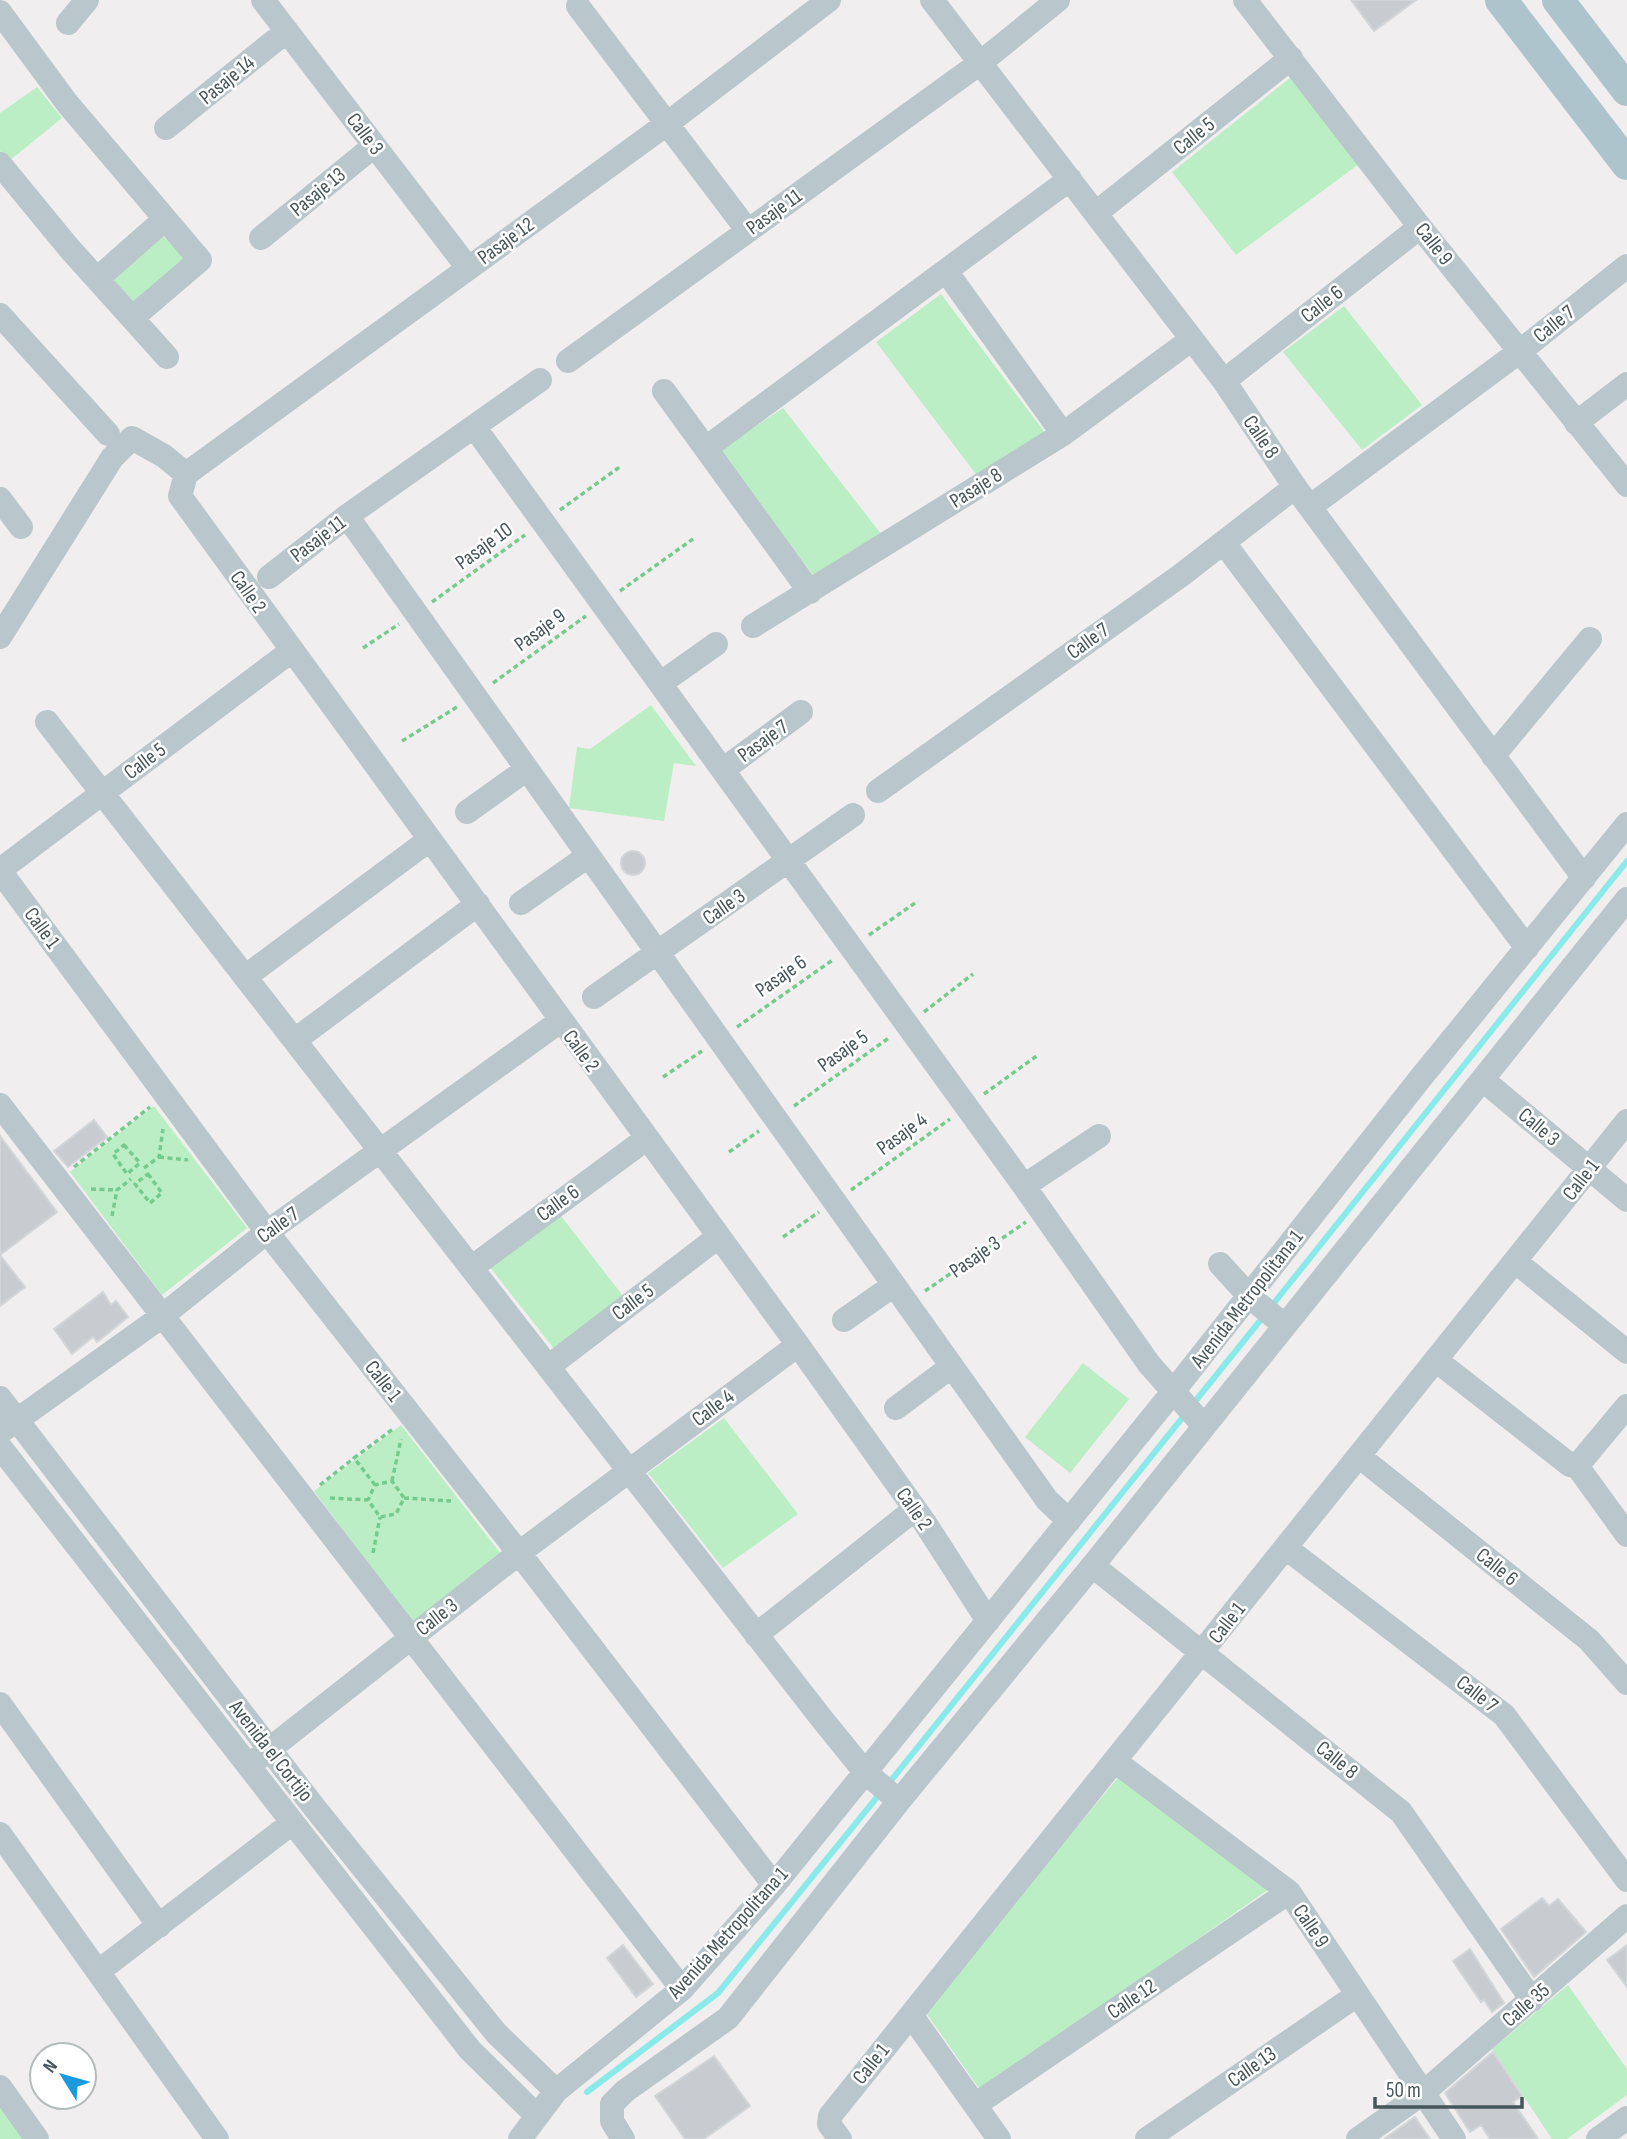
<svg xmlns="http://www.w3.org/2000/svg" width="1627" height="2139" font-family="'Sofia Sans Condensed',sans-serif">
  <style>
    .green { fill: #bceec5 }
    .lines { fill: none; stroke-linecap: round; stroke-linejoin: round }
    .stream { stroke: #8aeae9; stroke-width: 6 }
    .building { fill: #c8ccd0; stroke: #d2d6d9; stroke-width: 2 }
    .path { stroke: #75cb8e; stroke-width: 3.5; stroke-dasharray: 5 3.5; stroke-linecap: butt }
    .minor { stroke: #b9c6cb; stroke-width: 24 }
    .major { stroke: #aec4cc; stroke-width: 32 }
    .labels { text-anchor: middle; dominant-baseline: central; stroke-width: 5; stroke-linejoin: round; paint-order: stroke }
    .street-label { font-size: 21px; fill: #46565b; stroke: #fff }
  </style>
  <rect width="100%" height="100%" fill="#f0eeee"/>
  <path class="green" d="M1291 77 1359 164 1236 255 1172 172Z
    M37 87 62 118 9 161 0 151V113Z
    M161 234 189 262 133 310 106 281Z
    M941 294 1046 434 978 477 876 342Z
    M1344 306 1422 405 1362 450 1283 352Z
    M783 408 882 535 814 576 719 451Z
    M651 705 696 766 674 763 664 821 569 808 577 747 590 749Z
    M154 1106 247 1228 162 1295 70 1172Z
    M558 1212 623 1296 555 1350 489 1266Z
    M1083 1363 1129 1399 1070 1473 1025 1437Z
    M724 1418 798 1514 723 1568 648 1473Z
    M401 1425 501 1554 413 1623 314 1491Z
    M1122 1773 1269 1889 981 2091 924 2010Z
    M1568 1985 1627 2069V2095L1567 2139H1552L1492 2049Z
    M0 2104 24 2139H0Z"/>
  <g class="lines">
    <path class="stream" d="M1270 1308 1627 861
      M1193 1404 1263 1317
      M889 1783 1187 1412
      M587 2092 718 1993 882 1791"/>
  </g>
  <path class="building" d="M1351 0H1416L1374 31Z
    M621 863a12 12 0 1 1 24 0a12 12 0 1 1-24 0Z
    M94 1120 107 1137 68 1167 54 1151Z
    M0 1136 57 1212 0 1255 25 1287 0 1306Z
    M103 1292 111 1305 116 1301 128 1317 97 1342 93 1337 72 1354 54 1329Z
    M1542 1898 1549 1906 1558 1899 1586 1932 1534 1977 1501 1929Z
    M623 1945 653 1984 636 1997 607 1958Z
    M1627 1945V1987L1607 1960Z
    M1470 1949 1504 2003 1492 2012 1484 2000 1481 2002 1453 1961Z
    M1493 2052 1522 2096 1513 2102 1538 2139H1490L1481 2125 1470 2132 1445 2093Z
    M714 2056 750 2106 704 2139H685L655 2096Z
    M1415 2117 1430 2139H1384Z"/>
  <g class="lines">
    <path class="path" d="M560 510 621 466
      M620 591 693 539
      M432 602 525 535
      M363 648 399 624
      M493 683 586 616
      M402 741 457 707
      M869 935 918 901
      M924 1012 973 974
      M737 1027 834 959
      M663 1077 702 1051
      M984 1094 1038 1055
      M794 1106 890 1037
      M124 1145 140 1163 127 1174 113 1154Z
      M729 1152 759 1131
      M159 1157 188 1160
      M74 1167 150 1107
      M144 1168 159 1157 163 1129
      M148 1174 162 1193 150 1203 135 1184Z
      M91 1189 117 1190
      M851 1190 950 1119
      M112 1216 117 1190 131 1179
      M783 1237 819 1212
      M925 1291 1026 1222
      M392 1481 401 1439
      M320 1485 354 1458
      M375 1485 354 1458 393 1429
      M330 1498 368 1500 380 1517 396 1514 404 1498 392 1481 375 1485 368 1500
      M404 1498 451 1501
      M373 1553 380 1517"/>
    <path class="minor" d="M263 0 468 268
      M829 0 668 123 186 474 180 496 798 1345 925 1523 988 1621
      M932 0 1224 381 1295 487 1584 878
      M1245 0 1420 227 1627 485
      M578 6 748 231
      M0 12 67 103 200 260 132 318
      M68 23 87 0
      M166 128 287 31
      M0 164 69 248 167 357
      M1096 213 1291 58
      M261 238 374 146
      M946 271 1063 434
      M97 279 165 219
      M0 315 108 434
      M568 361 980 63 1058 0
      M1224 381 1420 227
      M664 391 810 592
      M1576 423 1627 384
      M475 428 1024 1186 1149 1364 1204 1426
      M706 448 1070 179
      M0 499 21 527
      M1311 506 1519 352 1627 266
      M347 516 1047 1500 1069 1521
      M1224 543 1527 948
      M269 577 347 516 540 380
      M753 626 1063 434 1192 339
      M0 637 112 458 132 438 164 456 186 474
      M661 683 716 644
      M47 722 822 1719 865 1772 899 1801
      M1493 756 1590 639
      M724 769 801 712
      M878 791 1180 576 1295 487
      M467 812 527 769
      M0 870 290 652
      M0 871 267 1232 519 1553 774 1885
      M521 903 588 856
      M245 977 429 840
      M594 997 853 815
      M295 1040 478 904
      M1483 1080 1627 1200
      M0 1105 682 1989
      M1024 1186 1099 1136
      M1516 1262 1627 1352
      M1220 1264 1250 1297 1284 1325
      M471 1268 646 1139
      M844 1320 894 1285
      M1437 1361 1570 1465 1577 1466 1627 1535
      M548 1367 718 1237
      M0 1398 314 1807 496 2033 556 2091
      M896 1408 952 1366
      M3 1430 161 1317 267 1232 559 1022
      M0 1447 470 2050 537 2116
      M1360 1457 1589 1640 1627 1683
      M1577 1466 1627 1406
      M1286 1548 1504 1715 1627 1880
      M1093 1566 1401 1812 1532 2000
      M756 1635 915 1509
      M0 1704 159 1926
      M257 1759 519 1553 798 1345
      M1116 1762 1289 1892 1454 2139
      M0 1834 217 2139
      M99 1971 292 1823
      M911 2015 999 2139
      M0 2087 37 2139
      M975 2105 1289 1892
      M520 2139 556 2091 682 1989 774 1885 1172 1393 1419 1080 1627 824
      M623 2139 612 2121V2104L625 2091 728 2018 899 1801 1098 1559 1627 899
      M840 2139 829 2124 830 2116 1627 1121
      M1147 2139 1357 1995
      M1358 2139 1423 2093 1627 1916
      M1598 2139 1627 2118"/>
    <path class="major" d="M1501 0 1627 164
      M1558 0 1627 90"/>
  </g>
  <g class="labels">
    <g class="street-label">
      <text transform="translate(227 80) rotate(-39)">Pasaje 14</text>
      <text transform="translate(365 134) rotate(53)">Calle 3</text>
      <text transform="translate(1194 136) rotate(-39)">Calle 5</text>
      <text transform="translate(318 192) rotate(-39)">Pasaje 13</text>
      <text transform="translate(774 212) rotate(-36)">Pasaje 11</text>
      <text transform="translate(506 241) rotate(-36)">Pasaje 12</text>
      <text transform="translate(1434 244) rotate(52)">Calle 9</text>
      <text transform="translate(1322 304) rotate(-38)">Calle 6</text>
      <text transform="translate(1554 324) rotate(-39)">Calle 7</text>
      <text transform="translate(1261 437) rotate(56)">Calle 8</text>
      <text transform="translate(976 488) rotate(-32)">Pasaje 8</text>
      <text transform="translate(318 539) rotate(-37)">Pasaje 11</text>
      <text transform="translate(484 546) rotate(-36)">Pasaje 10</text>
      <text transform="translate(248 592) rotate(55)">Calle 2</text>
      <text transform="translate(540 630) rotate(-36)">Pasaje 9</text>
      <text transform="translate(1088 641) rotate(-36)">Calle 7</text>
      <text transform="translate(763 741) rotate(-36)">Pasaje 7</text>
      <text transform="translate(145 761) rotate(-37)">Calle 5</text>
      <text transform="translate(724 907) rotate(-35)">Calle 3</text>
      <text transform="translate(42 928) rotate(54)">Calle 1</text>
      <text transform="translate(781 976) rotate(-35)">Pasaje 6</text>
      <text transform="translate(581 1051) rotate(54)">Calle 2</text>
      <text transform="translate(843 1051) rotate(-36)">Pasaje 5</text>
      <text transform="translate(1539 1127) rotate(40)">Calle 3</text>
      <text transform="translate(902 1134) rotate(-36)">Pasaje 4</text>
      <text transform="translate(1581 1180) rotate(-52)">Calle 1</text>
      <text transform="translate(558 1203) rotate(-36)">Calle 6</text>
      <text transform="translate(278 1225) rotate(-36)">Calle 7</text>
      <text transform="translate(975 1257) rotate(-35)">Pasaje 3</text>
      <text transform="translate(1247 1299) rotate(-52)">Avenida Metropolitana 1</text>
      <text transform="translate(633 1302) rotate(-37)">Calle 5</text>
      <text transform="translate(383 1381) rotate(52)">Calle 1</text>
      <text transform="translate(713 1408) rotate(-37)">Calle 4</text>
      <text transform="translate(914 1509) rotate(55)">Calle 2</text>
      <text transform="translate(1497 1567) rotate(39)">Calle 6</text>
      <text transform="translate(437 1617) rotate(-38)">Calle 3</text>
      <text transform="translate(1227 1623) rotate(-52)">Calle 1</text>
      <text transform="translate(1477 1694) rotate(38)">Calle 7</text>
      <text transform="translate(271 1751) rotate(52)">Avenida el Cortijo</text>
      <text transform="translate(1337 1760) rotate(39)">Calle 8</text>
      <text transform="translate(1311 1926) rotate(56)">Calle 9</text>
      <text transform="translate(728 1933) rotate(-48)">Avenida Metropolitana 1</text>
      <text transform="translate(1132 1999) rotate(-34)">Calle 12</text>
      <text transform="translate(1526 2005) rotate(-41)">Calle 35</text>
      <text transform="translate(871 2064) rotate(-51)">Calle 1</text>
      <text transform="translate(1252 2067) rotate(-35)">Calle 13</text>
    </g>
  </g>
  <g transform="translate(63 2076) rotate(307)"><circle r="33" fill="#ffffff" stroke="#b5bbbd" stroke-width="2"/>
  <path d="M0-5L12 26L0 18L-12 26Z" fill="#1b9add"/>
  <text y="-10" font-size="19" font-weight="bold" text-anchor="middle" fill="#46565b">N</text>
  </g>
  <path d="M1375 2097v10h147v-10" fill="none" stroke="#46565b" stroke-width="3.5"/>
  <text x="1386" y="2097" font-size="21" fill="#46565b" stroke="#ffffff" stroke-width="5" paint-order="stroke">50 m</text>
</svg>
